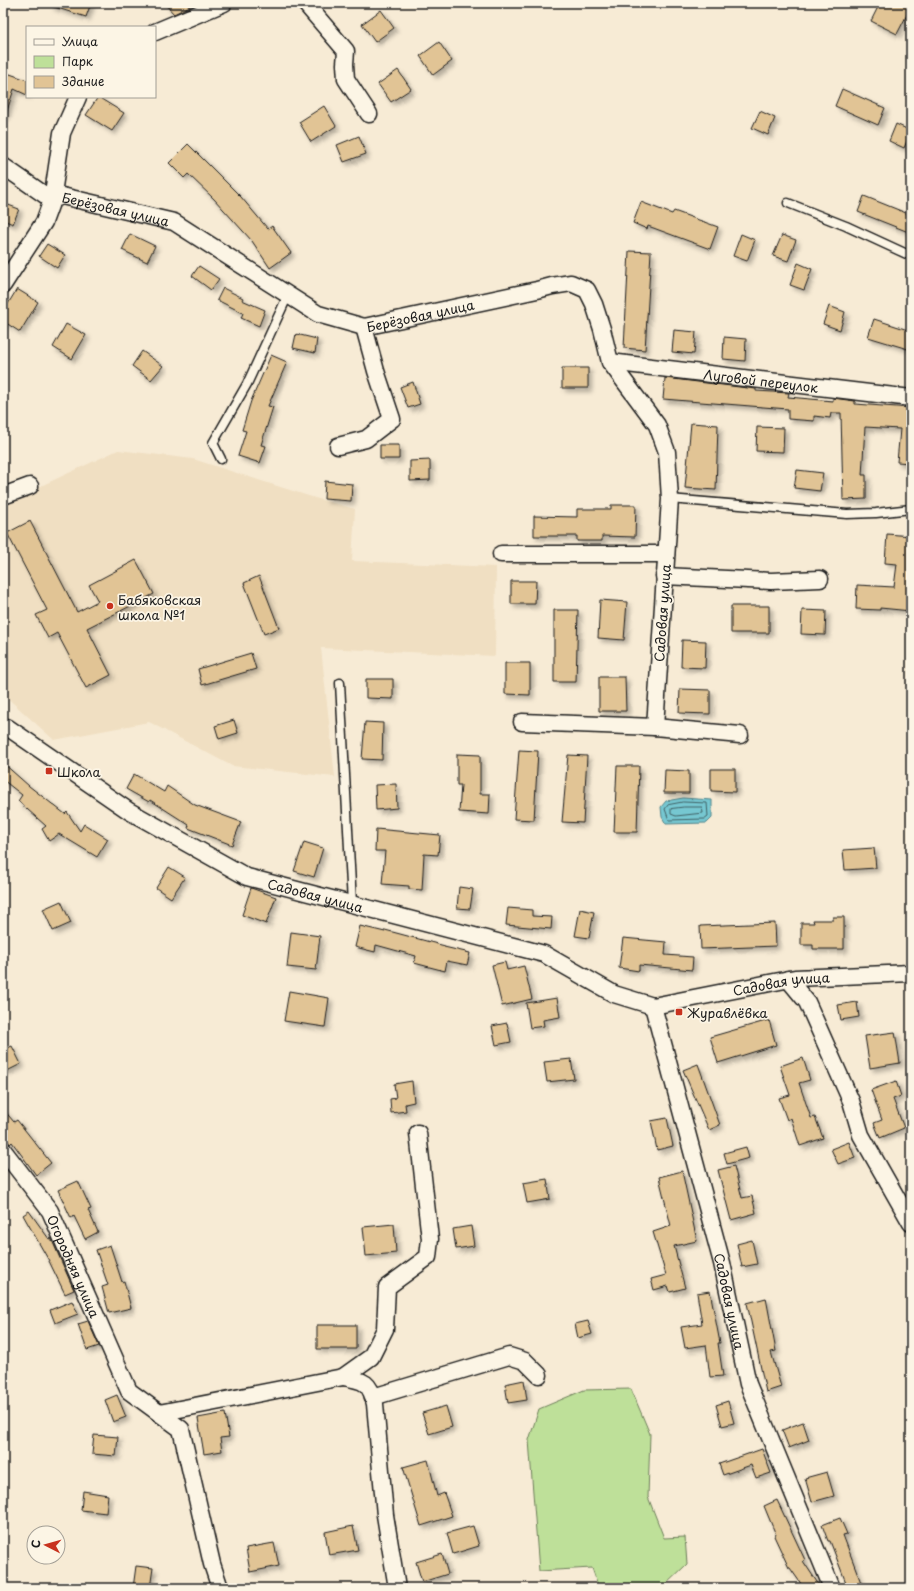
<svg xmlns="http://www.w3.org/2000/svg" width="914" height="1591" font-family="'Playpen Sans',sans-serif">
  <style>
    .built { fill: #f0dfc2 }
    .green { fill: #bee099; stroke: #6d7e5a }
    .water { fill: #76c7d1; stroke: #528389 }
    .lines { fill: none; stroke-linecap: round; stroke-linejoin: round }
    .shore { stroke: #406064; stroke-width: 1 }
    .building { fill: #e1c495; stroke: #1c1c1c; filter: url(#shadow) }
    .service-casing { stroke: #1c1c1c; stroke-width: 11 }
    .minor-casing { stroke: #1c1c1c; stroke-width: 19 }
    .service { stroke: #fcf5e5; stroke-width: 8 }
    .minor { stroke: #fcf5e5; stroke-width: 16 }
    .poi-dot { fill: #c8321e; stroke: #fcf5e5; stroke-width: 1.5 }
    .labels { text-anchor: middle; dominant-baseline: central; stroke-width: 3.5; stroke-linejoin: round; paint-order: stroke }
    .street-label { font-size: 13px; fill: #1c1c1c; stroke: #fcf5e5 }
    .poi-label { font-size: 13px; fill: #1c1c1c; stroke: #fcf5e5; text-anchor: start }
  </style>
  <defs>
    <filter id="shadow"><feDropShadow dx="3.5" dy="3.5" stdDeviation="2" flood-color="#0004"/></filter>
  </defs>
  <rect width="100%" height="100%" fill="#f7ebd5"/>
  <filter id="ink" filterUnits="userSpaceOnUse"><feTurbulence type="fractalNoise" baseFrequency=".025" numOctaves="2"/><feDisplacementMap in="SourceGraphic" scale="8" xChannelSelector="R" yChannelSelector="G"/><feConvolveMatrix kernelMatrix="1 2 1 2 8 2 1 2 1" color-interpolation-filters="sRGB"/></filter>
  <g filter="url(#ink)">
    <path class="built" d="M118 450 193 459 315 498 355 509 352 561 496 567 495 656 321 648 335 777 232 766 149 722 54 740 3 694V507L43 485Z"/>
    <path class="green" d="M631 1389 650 1434 648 1497 664 1538 685 1537 687 1564 662 1588H599L592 1568 539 1571 529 1440 539 1409 584 1390Z"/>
    <path class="water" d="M683 798 712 800V818L707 823 666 824 662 817 661 807 666 801Z"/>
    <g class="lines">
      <path class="shore" d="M683 802 707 803 708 816 704 819 669 820 665 809 668 805Z
        M684 807H702L703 813 676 816 671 814V809Z"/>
    </g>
    <path class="building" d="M51 3H91L86 17 51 6Z
      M164 3H196L174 14Z
      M880 3H903L911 7 897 34 871 21Z
      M381 10 394 28 375 42 362 24Z
      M439 42 452 61 433 75 420 56Z
      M398 70 411 89 391 102 378 84Z
      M7 73 27 80V95L14 89 5 117 3 116V84Z
      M842 89 885 108 878 125 835 106Z
      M98 97 124 113 112 131 86 115Z
      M324 106 336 126 311 142 299 122Z
      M760 111 775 118 768 135 752 128Z
      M896 124 911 131 904 148 889 141Z
      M359 136 366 154 344 162 337 145Z
      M188 144 241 197 268 229 272 226 291 253 270 268 252 241 214 199 188 174 184 178 169 163Z
      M864 196 911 215V233L858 212Z
      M641 202 672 214 674 211 718 227 710 249 648 226 647 229 633 223Z
      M3 203 19 209 13 224 3 220Z
      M130 234 155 246 147 262 122 250Z
      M741 234 755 240 747 261 733 256Z
      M782 235 796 240 788 261 773 256Z
      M47 244 65 255 57 268 39 256Z
      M629 251 651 252 645 350 624 348Z
      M798 263 812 269 804 290 790 285Z
      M199 266 219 279 211 290 192 276Z
      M223 288 243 298 242 300 265 310 259 326 241 318 243 313 217 300Z
      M17 289 38 302 20 332 3 321V312Z
      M829 306 845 312 840 330 823 324Z
      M874 319 911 331V350L868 337Z
      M66 324 86 335 72 359 53 347Z
      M674 330 696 332 694 354 672 352Z
      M296 334 317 339 315 353 293 348Z
      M724 337 746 339 745 361 723 359Z
      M142 351 163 366 151 380 132 366Z
      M271 355 287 362 268 406 273 407 261 445 266 446 260 463 238 456 246 431 242 430 251 401Z
      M562 368H588V388H562Z
      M665 378 756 389V391L789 393 788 397 833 401V398L855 401V404L911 408V463L897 462 900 429 865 427 862 475H866V499L843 500 841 413H831L830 418 814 416V421L788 419V409L663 399Z
      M413 382 420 404 408 408 400 387Z
      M691 423 718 425 716 490 685 488Z
      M757 427 784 428 783 452 756 451Z
      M380 445H399V459H380Z
      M430 460V480L410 481V461Z
      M797 470 823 473 820 491 794 488Z
      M325 481 352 484 351 501 324 499Z
      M611 505H636L635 537 602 536V541H577V536H534V516L577 517V509H611Z
      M30 521 77 612 98 601 89 585 136 560 154 594 87 628 111 675 86 688 57 633 48 638 36 615 47 610 7 533Z
      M887 534 911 536V611L880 608V610L856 609 857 585 894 587 897 564 885 563Z
      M259 576 279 628 264 634 244 583Z
      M511 581H536L535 604H511Z
      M600 600 627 602 624 640 598 638Z
      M731 606H769V633H731Z
      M554 610H578L576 682H554Z
      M802 610 826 611 825 635 801 634Z
      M682 640 706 641 705 668 681 667Z
      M251 653 256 669 202 685 198 669Z
      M505 663H530V695L505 694Z
      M599 677H625L626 711H599Z
      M366 679H393V699L366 698Z
      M680 689 710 690V714L679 713Z
      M234 720 238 733 219 739 215 726Z
      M365 722 383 723 382 760 362 759Z
      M519 750 538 751 534 820 514 819Z
      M457 754 480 755V794H490L489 814 459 812 461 785H457Z
      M568 755 587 756 583 823 562 822Z
      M3 763 29 786 65 814 67 812 80 831 84 824 108 839 97 857 59 834 49 841 42 829 46 826 18 801 22 795 3 780Z
      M617 766H639L637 832H614Z
      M711 769H735V792L711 791Z
      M665 770 689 771V793H664Z
      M134 774 164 792 167 786 195 805 241 822 232 845 188 828 189 825 150 800 149 802 126 789Z
      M396 784 397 808 376 810 375 785Z
      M376 829 440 835 438 855 424 854 422 890 409 889V886L382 884 385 851H375Z
      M304 842 323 848 314 877 294 871Z
      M874 848 876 868 845 870 843 850Z
      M169 867 185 877 171 898 156 888Z
      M459 887 473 889 470 909 457 908Z
      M251 888 276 897 266 924 242 915Z
      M61 901 71 923 53 931 43 909Z
      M508 908 532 910V916L552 917 551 929 506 925Z
      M580 909 594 912 589 938 575 936Z
      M833 917H844V949H813V945H801V923H814L813 920H833Z
      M775 923 776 946 701 949 700 926Z
      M360 926 385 932V930L445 946 444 947 470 953 467 965 447 961 445 971 414 963 416 956 376 945 375 952 355 947Z
      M291 932 320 936 316 970 287 967Z
      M623 938 666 942 665 955 693 957 692 970 639 965V971L619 968Z
      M505 962 507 970 524 966 532 999 502 1006 492 965Z
      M289 991 329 998 325 1027 284 1021Z
      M557 998 560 1017 543 1020 544 1026 530 1028 526 1003Z
      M857 1002 859 1017 841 1020 838 1005Z
      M769 1020 776 1045 718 1063 710 1037Z
      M507 1023 511 1042 496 1045 492 1026Z
      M895 1032 900 1063 870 1068 865 1036Z
      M12 1046 21 1064 3 1073V1050Z
      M803 1058 810 1080 799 1083 811 1118 815 1117 823 1138 800 1146 791 1118 787 1120 779 1098 790 1095 780 1066Z
      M571 1059 574 1079 547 1082 544 1062Z
      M698 1064 720 1125 709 1130 683 1070Z
      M412 1081 414 1102 405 1104 406 1111 391 1113 390 1099 396 1098 394 1084Z
      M896 1081 901 1096 893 1099 904 1128 880 1138 874 1123 882 1120 871 1090Z
      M3 1109 14 1122 17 1120 51 1163 36 1175 12 1142 10 1144 3 1134Z
      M667 1118 673 1146 657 1150 651 1121Z
      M849 1142 855 1158 838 1164 831 1149Z
      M746 1147 749 1158 727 1164 724 1153Z
      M734 1166 742 1198 752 1196 756 1213 731 1220 718 1170Z
      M682 1171 697 1241 674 1246 685 1288 670 1292 668 1286 654 1290 651 1279 666 1275 653 1232 671 1226 659 1177Z
      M547 1179 550 1199 527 1203 523 1183Z
      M78 1181 91 1209 88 1210 98 1232 85 1239 74 1216 71 1218 58 1190Z
      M29 1211 49 1239 51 1238 74 1290 65 1294 48 1259 23 1215Z
      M394 1224 396 1253 366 1256 363 1227Z
      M471 1226 474 1246 456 1249 453 1229Z
      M752 1240 757 1264 742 1267 737 1244Z
      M110 1245 122 1282 124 1281 131 1308 109 1313 102 1287 108 1285 96 1250Z
      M710 1291 720 1343H718L723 1376 710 1377 706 1345 685 1348 681 1327 702 1324 697 1293Z
      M766 1298 776 1351 771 1352 781 1387 766 1392 747 1303Z
      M72 1301 78 1314 55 1323 50 1310Z
      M88 1321 99 1346 87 1350 78 1324Z
      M588 1321 592 1334 578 1338 575 1324Z
      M317 1325H356V1349H317Z
      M524 1380 527 1400 508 1403 505 1384Z
      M117 1395 126 1417 113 1422 105 1400Z
      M728 1401 734 1423 722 1426 716 1405Z
      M446 1406 452 1427 429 1434 422 1413Z
      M225 1413 229 1437 220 1438 222 1451 204 1454 198 1418Z
      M803 1422 809 1440 789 1448 782 1430Z
      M94 1435 118 1437 116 1456 92 1454Z
      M762 1449 771 1473 756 1478 751 1465 723 1475 719 1464Z
      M428 1460 437 1496 444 1493 452 1516 421 1526 403 1467Z
      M827 1472 834 1496 812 1502 805 1478Z
      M83 1491 108 1495 106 1513 81 1510Z
      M777 1500 805 1560 803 1561 821 1588H804L790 1568H789L774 1536 776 1535 764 1506Z
      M840 1518 847 1534 843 1535 863 1588H848L830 1541H828L822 1525Z
      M353 1526 358 1550 329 1555 325 1532Z
      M473 1526 479 1546 453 1554 447 1533Z
      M274 1543 279 1566 250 1572 246 1548Z
      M442 1554 448 1574 422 1582 416 1562Z
      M136 1566 153 1568 150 1588H133Z"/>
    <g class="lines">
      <g class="service-casing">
        <path id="service" d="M788 203 846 226 911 256
          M221 459 213 443 247 384 288 295
          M670 499 847 514 876 513 911 509
          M340 683 352 903"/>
      </g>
      <g class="minor-casing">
        <g id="minor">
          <path d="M305 3 346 51 345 64 346 79 369 114"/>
          <path d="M155 32 224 3"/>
          <path d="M3 166 52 200"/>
          <path id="s1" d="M52 200 62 196 174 222 318 314 364 327 537 290 552 286 571 283 587 290 594 304 602 329 610 362 657 425 667 452 670 499 655 727"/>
          <path d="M3 285 44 222 52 200 62 133 78 97"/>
          <path id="s2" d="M610 362 911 398"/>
          <path d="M338 446 366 439 392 419 376 371 364 327"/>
          <path d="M3 496 30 486"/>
          <path d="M501 554H666"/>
          <path d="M664 576 771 581 820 579"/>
          <path d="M522 722 655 727 740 735"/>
          <path id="s3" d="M3 727H7L129 811 247 877 544 954 614 994 653 1006 795 978 911 973"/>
          <path d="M788 979 807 1002 851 1101 861 1135 911 1223"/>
          <path id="s4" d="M653 1006 722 1263 748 1384 832 1588"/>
          <path id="s5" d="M3 1150 50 1211 129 1391 181 1429 212 1564 220 1588"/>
          <path d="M343 1377C365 1381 370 1382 375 1404L385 1515 397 1588"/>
          <path d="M373 1397 509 1356 525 1361 539 1375"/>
          <path d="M159 1413 343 1377 371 1357 385 1329 387 1287 428 1257 430 1239 418 1133"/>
        </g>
      </g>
      <use href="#service" class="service"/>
      <use href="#minor" class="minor"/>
    </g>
  </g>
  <g class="poi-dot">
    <circle cx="110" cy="606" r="4"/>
    <rect x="45" y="767" width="8" height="8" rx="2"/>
    <rect x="675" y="1008" width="8" height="8" rx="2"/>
  </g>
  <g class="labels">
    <g class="street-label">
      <text stroke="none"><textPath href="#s1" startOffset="66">Берёзовая улица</textPath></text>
      <text stroke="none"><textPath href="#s1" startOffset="402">Берёзовая улица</textPath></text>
      <text stroke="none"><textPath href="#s2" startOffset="152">Луговой переулок</textPath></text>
      <text transform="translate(662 613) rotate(-86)">Садовая улица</text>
      <text stroke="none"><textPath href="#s3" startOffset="358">Садовая улица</textPath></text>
      <text stroke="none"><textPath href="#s3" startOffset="846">Садовая улица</textPath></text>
      <text stroke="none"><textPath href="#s5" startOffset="137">Огородняя улица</textPath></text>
      <text stroke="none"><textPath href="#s4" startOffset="305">Садовая улица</textPath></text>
    </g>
    <g class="poi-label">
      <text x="118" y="599">Бабяковская<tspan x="118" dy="15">школа №1</tspan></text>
      <text x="57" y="771">Школа</text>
      <text x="687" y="1012">Журавлёвка</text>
    </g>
  </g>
  <rect width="914" height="1591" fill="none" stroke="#fcf5e5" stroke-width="16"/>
  <rect x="8" y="8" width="898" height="1575" fill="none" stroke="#1c1c1c" stroke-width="1.5" filter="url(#ink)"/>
  <rect x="26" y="26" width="130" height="72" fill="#fcf5e5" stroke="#a29e95"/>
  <rect x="34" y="39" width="20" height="6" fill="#fcf5e5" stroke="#a29e95"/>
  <text x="62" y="46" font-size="12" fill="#1c1c1c">Улица</text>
  <rect x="34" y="56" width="20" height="12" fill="#bee099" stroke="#a29e95"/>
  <text x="62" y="66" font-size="12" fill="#1c1c1c">Парк</text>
  <rect x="34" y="76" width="20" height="12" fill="#e1c495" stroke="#a29e95"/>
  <text x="62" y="86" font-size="12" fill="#1c1c1c">Здание</text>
  <g transform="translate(46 1545) rotate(276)"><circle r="19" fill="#fcf5e5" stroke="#a29e95"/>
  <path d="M0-3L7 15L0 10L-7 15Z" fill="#c8321e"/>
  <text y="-6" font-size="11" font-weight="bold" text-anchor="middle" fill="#1c1c1c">С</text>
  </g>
</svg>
